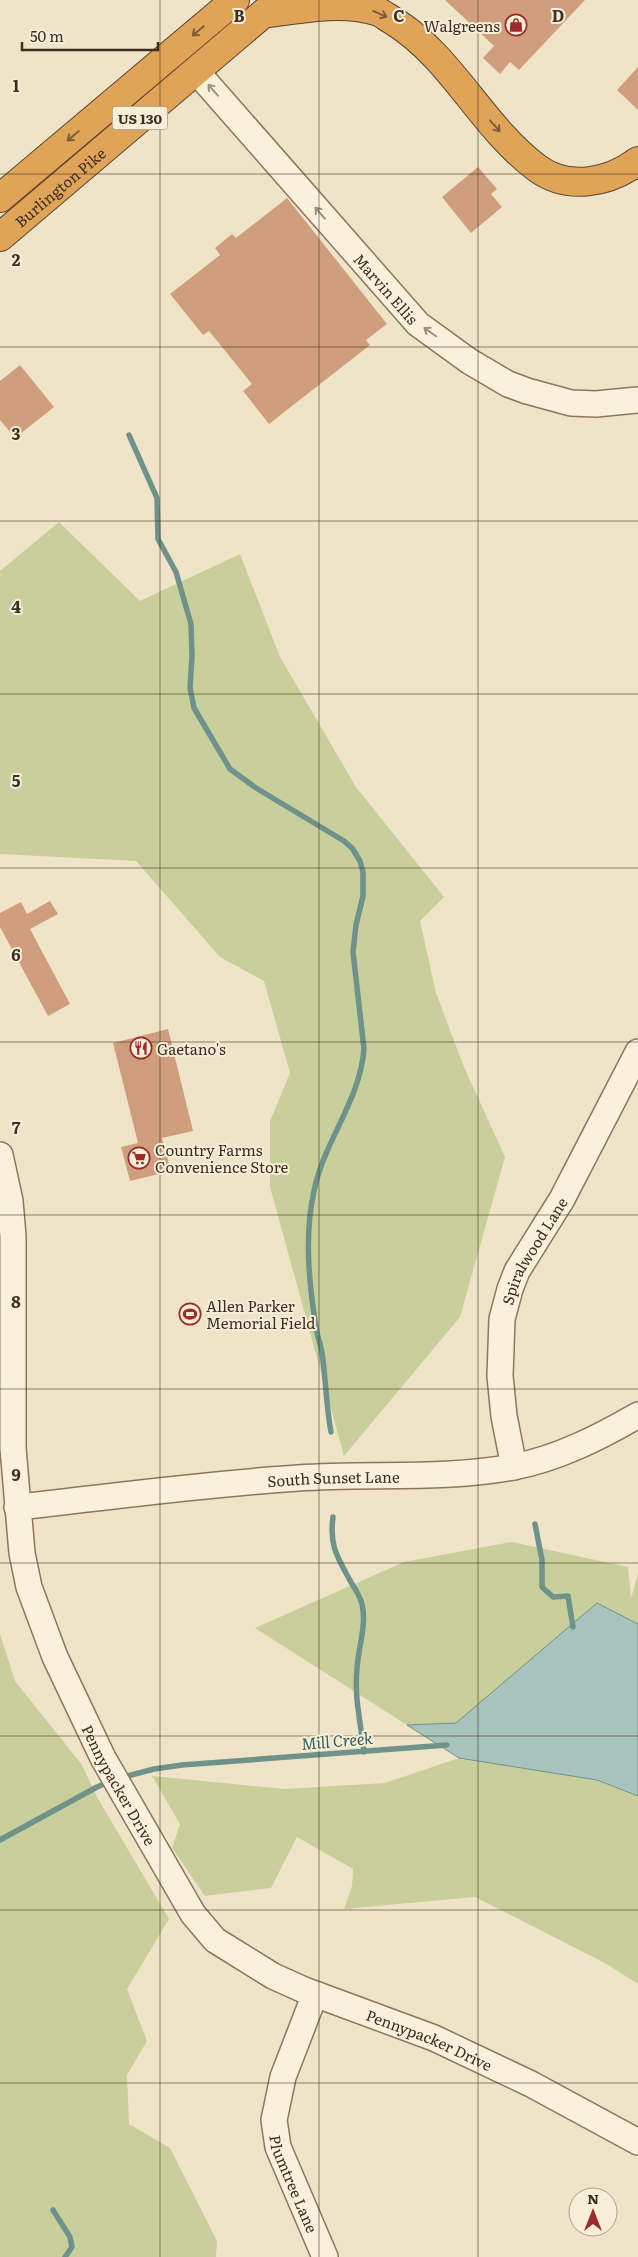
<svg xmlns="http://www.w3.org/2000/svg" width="638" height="2257" font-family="Literata,serif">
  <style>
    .green { fill: #c9cf9b }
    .water { fill: #a9c4bc; stroke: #6f938a }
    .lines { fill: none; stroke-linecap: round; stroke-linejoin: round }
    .stream { stroke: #6f938a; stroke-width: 5.5 }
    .building { fill: #cf9f7d }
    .minor-casing { stroke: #8d765c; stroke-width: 28 }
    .highway-casing { stroke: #5b4430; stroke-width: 30 }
    .minor { stroke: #faf1dc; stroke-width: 25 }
    .highway { stroke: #e0a458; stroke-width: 28 }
    .oneway { stroke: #7e5d36 }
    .oneway2 { stroke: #9c907e }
    .grid { fill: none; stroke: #3d2e20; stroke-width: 1; stroke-opacity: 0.55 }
    .labels { text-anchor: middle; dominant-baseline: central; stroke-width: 4; stroke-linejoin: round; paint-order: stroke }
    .shield { fill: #f7eed8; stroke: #756857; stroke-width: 1 }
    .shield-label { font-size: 14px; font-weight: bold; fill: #3d2e20 }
    .poi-label { font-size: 15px; fill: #3d2e20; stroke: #f7eed8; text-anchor: start }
    .street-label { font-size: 15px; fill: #3d2e20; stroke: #f7eed8 }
    .water-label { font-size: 16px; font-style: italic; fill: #2f5d5a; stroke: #f7eed8 }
    .grid-label { font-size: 16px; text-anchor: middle; font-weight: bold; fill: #3d2e20; stroke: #f7eed8; stroke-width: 4; stroke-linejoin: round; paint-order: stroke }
  </style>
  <rect width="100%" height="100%" fill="#f0e4c8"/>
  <path class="green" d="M59 522 140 601 240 554 280 657 356 787 444 897 420 921 436 993 464 1067 505 1157 460 1317 344 1456 270 1187V1121L290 1073 264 981 220 957 136 861 0 854V571Z
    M512 1542 628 1567 631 1598 638 1574V1624L597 1604 456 1724 407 1725 255 1628 404 1562Z
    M0 1634 15 1681 82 1765 97 1797 169 1919 127 1989 147 2041 127 2075 129 2124 170 2148 217 2241 216 2257H0Z
    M459 1758 597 1780 638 1796V1984L605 1963 475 1897 344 1909 352 1886 353 1869 297 1837 271 1888 205 1896 172 1848 180 1824 152 1776 285 1789 385 1783Z"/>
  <path class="water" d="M597 1603 638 1624V1796L597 1780 459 1758 407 1725 456 1723Z"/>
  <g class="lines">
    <path class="stream" d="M129 435 157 498 158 539 176 572 191 624 192 656 190 688 194 708 230 769 256 788 344 841 352 848 360 861 363 872V896L356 925 353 952 364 1049C360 1101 324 1141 314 1191 304 1236 309 1283 316 1327 317 1336 321 1345 322 1353 326 1379 326 1406 331 1432
      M333 1517C329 1547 338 1558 352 1584 356 1590 360 1597 362 1604 367 1626 358 1647 357 1669 354 1696 361 1725 364 1752
      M535 1524 542 1560V1587L553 1597 568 1596 573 1627
      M120 1778 154 1769 182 1765 447 1745
      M0 1840 97 1787 109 1782
      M53 2210 70 2237 72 2247 65 2257"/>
  </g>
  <path class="building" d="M445 0H585L519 70 510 62 500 74 483 58 494 46Z
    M638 67V110L617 90Z
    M478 167 497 189 491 194 502 207 471 233 442 197Z
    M287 198 387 324 366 340 370 345 269 424 243 391 252 384 209 331 203 335 170 294 220 255 215 248 232 234 236 238Z
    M20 365 54 407 15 438 0 420V381Z
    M50 901 58 914 30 929 70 1004 48 1016 0 927V913L21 902 27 914Z
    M168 1029 193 1131 162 1138 171 1171 130 1181 121 1147 138 1143 113 1043Z"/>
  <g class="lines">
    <g class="minor-casing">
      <g id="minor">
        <path id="s1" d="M196 71 418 324 469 361 508 384 527 391 571 403 596 404 638 400"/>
        <path id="s2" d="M0 1155 10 1201 13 1236V1448L22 1553 29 1587 55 1657 103 1758 193 1914 215 1940 273 1976 304 1990 434 2038 531 2084 638 2142"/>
        <path id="s3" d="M514 1467 504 1416 500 1376 502 1319 510 1289 517 1271 562 1199 638 1052"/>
        <path id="s4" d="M17 1507C111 1497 204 1484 298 1478 370 1473 443 1480 513 1467 557 1459 600 1437 638 1415"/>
        <path id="s5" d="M315 1994 283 2077 274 2120 278 2147 325 2257"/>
      </g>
    </g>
    <g class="highway-casing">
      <g id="highway">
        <path d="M263 14C300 9 342 0 379 12 384 15 390 19 395 22 453 59 482 127 537 168 568 191 609 183 638 161"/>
        <path d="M0 198 235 0"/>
        <path id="s6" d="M0 237 277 2"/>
      </g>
    </g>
    <use href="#minor" class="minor"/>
    <use href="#highway" class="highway"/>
  </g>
  <defs><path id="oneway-shaft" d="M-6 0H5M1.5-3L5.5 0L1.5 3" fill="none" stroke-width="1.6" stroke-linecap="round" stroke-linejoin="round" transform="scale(1.25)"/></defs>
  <g class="oneway">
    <use href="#oneway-shaft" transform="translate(380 14) rotate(24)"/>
    <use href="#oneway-shaft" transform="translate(198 31) rotate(140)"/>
    <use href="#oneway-shaft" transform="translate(495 126) rotate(49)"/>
    <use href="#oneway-shaft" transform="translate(73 136) rotate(140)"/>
  </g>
  <g class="oneway2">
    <use href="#oneway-shaft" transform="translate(213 90) rotate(-131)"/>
    <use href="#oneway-shaft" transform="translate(320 213) rotate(-131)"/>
    <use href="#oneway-shaft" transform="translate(430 332) rotate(-145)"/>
  </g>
  <path class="grid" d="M160 0V2257M319 0V2257M478 0V2257M0 174H638M0 347H638M0 521H638M0 694H638M0 868H638M0 1042H638M0 1215H638M0 1389H638M0 1563H638M0 1736H638M0 1910H638M0 2083H638"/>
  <defs>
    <g id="shop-ring" transform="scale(1.125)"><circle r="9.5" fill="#f7eed8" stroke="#9e2a2b" stroke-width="1.5"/><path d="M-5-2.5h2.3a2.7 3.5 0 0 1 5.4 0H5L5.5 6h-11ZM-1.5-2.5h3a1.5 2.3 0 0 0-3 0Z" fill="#9e2a2b"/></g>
    <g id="restaurant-ring" transform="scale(1.125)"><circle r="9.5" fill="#f7eed8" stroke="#9e2a2b" stroke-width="1.5"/><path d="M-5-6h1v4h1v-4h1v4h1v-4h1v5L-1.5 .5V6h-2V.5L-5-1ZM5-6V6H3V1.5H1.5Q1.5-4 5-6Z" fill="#9e2a2b"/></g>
    <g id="supermarket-ring" transform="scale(1.125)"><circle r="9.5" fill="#f7eed8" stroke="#9e2a2b" stroke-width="1.5"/><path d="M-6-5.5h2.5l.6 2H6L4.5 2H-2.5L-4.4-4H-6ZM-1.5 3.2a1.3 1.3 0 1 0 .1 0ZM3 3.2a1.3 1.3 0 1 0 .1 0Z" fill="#9e2a2b"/></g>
    <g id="stadium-ring" transform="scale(1.125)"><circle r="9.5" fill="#f7eed8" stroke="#9e2a2b" stroke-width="1.5"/><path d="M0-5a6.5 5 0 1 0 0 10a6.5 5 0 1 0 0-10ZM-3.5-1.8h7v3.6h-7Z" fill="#9e2a2b"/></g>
  </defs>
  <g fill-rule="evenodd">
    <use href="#shop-ring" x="516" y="25"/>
    <use href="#restaurant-ring" x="141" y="1048"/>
    <use href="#supermarket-ring" x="139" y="1158"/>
    <use href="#stadium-ring" x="190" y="1314"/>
  </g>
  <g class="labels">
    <rect class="shield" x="112.5" y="106.5" width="55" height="23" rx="4"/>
    <g class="shield-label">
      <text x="140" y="118">US 130</text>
    </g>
    <g class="poi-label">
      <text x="500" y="25" text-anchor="end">Walgreens</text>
      <text x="157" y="1048">Gaetano's</text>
      <text x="155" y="1149">Country Farms<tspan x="155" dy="17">Convenience Store</tspan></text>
      <text x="206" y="1305">Allen Parker<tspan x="206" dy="17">Memorial Field</tspan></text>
    </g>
    <g class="street-label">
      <text stroke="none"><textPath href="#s6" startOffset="78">Burlington Pike</textPath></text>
      <text stroke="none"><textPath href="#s1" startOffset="289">Marvin Ellis</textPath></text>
      <text stroke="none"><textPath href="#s3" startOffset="225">Spiralwood Lane</textPath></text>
      <text stroke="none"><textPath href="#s4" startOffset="318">South Sunset Lane</textPath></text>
      <text stroke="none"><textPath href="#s2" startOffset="652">Pennypacker Drive</textPath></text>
      <text stroke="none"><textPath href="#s2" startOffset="1072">Pennypacker Drive</textPath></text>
      <text stroke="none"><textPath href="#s5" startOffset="200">Plumtree Lane</textPath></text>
    </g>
    <g class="water-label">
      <text transform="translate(337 1740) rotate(-5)">Mill Creek</text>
    </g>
  </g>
  <g class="grid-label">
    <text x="239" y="22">B</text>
    <text x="399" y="22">C</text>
    <text x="558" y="22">D</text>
    <text x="16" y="92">1</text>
    <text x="16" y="266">2</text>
    <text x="16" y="440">3</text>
    <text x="16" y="613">4</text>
    <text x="16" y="787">5</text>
    <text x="16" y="961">6</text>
    <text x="16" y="1134">7</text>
    <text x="16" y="1308">8</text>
    <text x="16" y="1481">9</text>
  </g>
  <g transform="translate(593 2212)"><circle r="24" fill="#f7eed8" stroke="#ada18e"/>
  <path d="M0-4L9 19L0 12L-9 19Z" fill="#9e2a2b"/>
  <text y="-8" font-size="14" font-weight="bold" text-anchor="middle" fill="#3d2e20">N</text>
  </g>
  <path d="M22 42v8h136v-8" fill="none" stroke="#3d2e20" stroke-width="2.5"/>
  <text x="30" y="42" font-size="15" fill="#3d2e20" stroke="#f7eed8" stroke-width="4" paint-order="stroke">50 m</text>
</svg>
